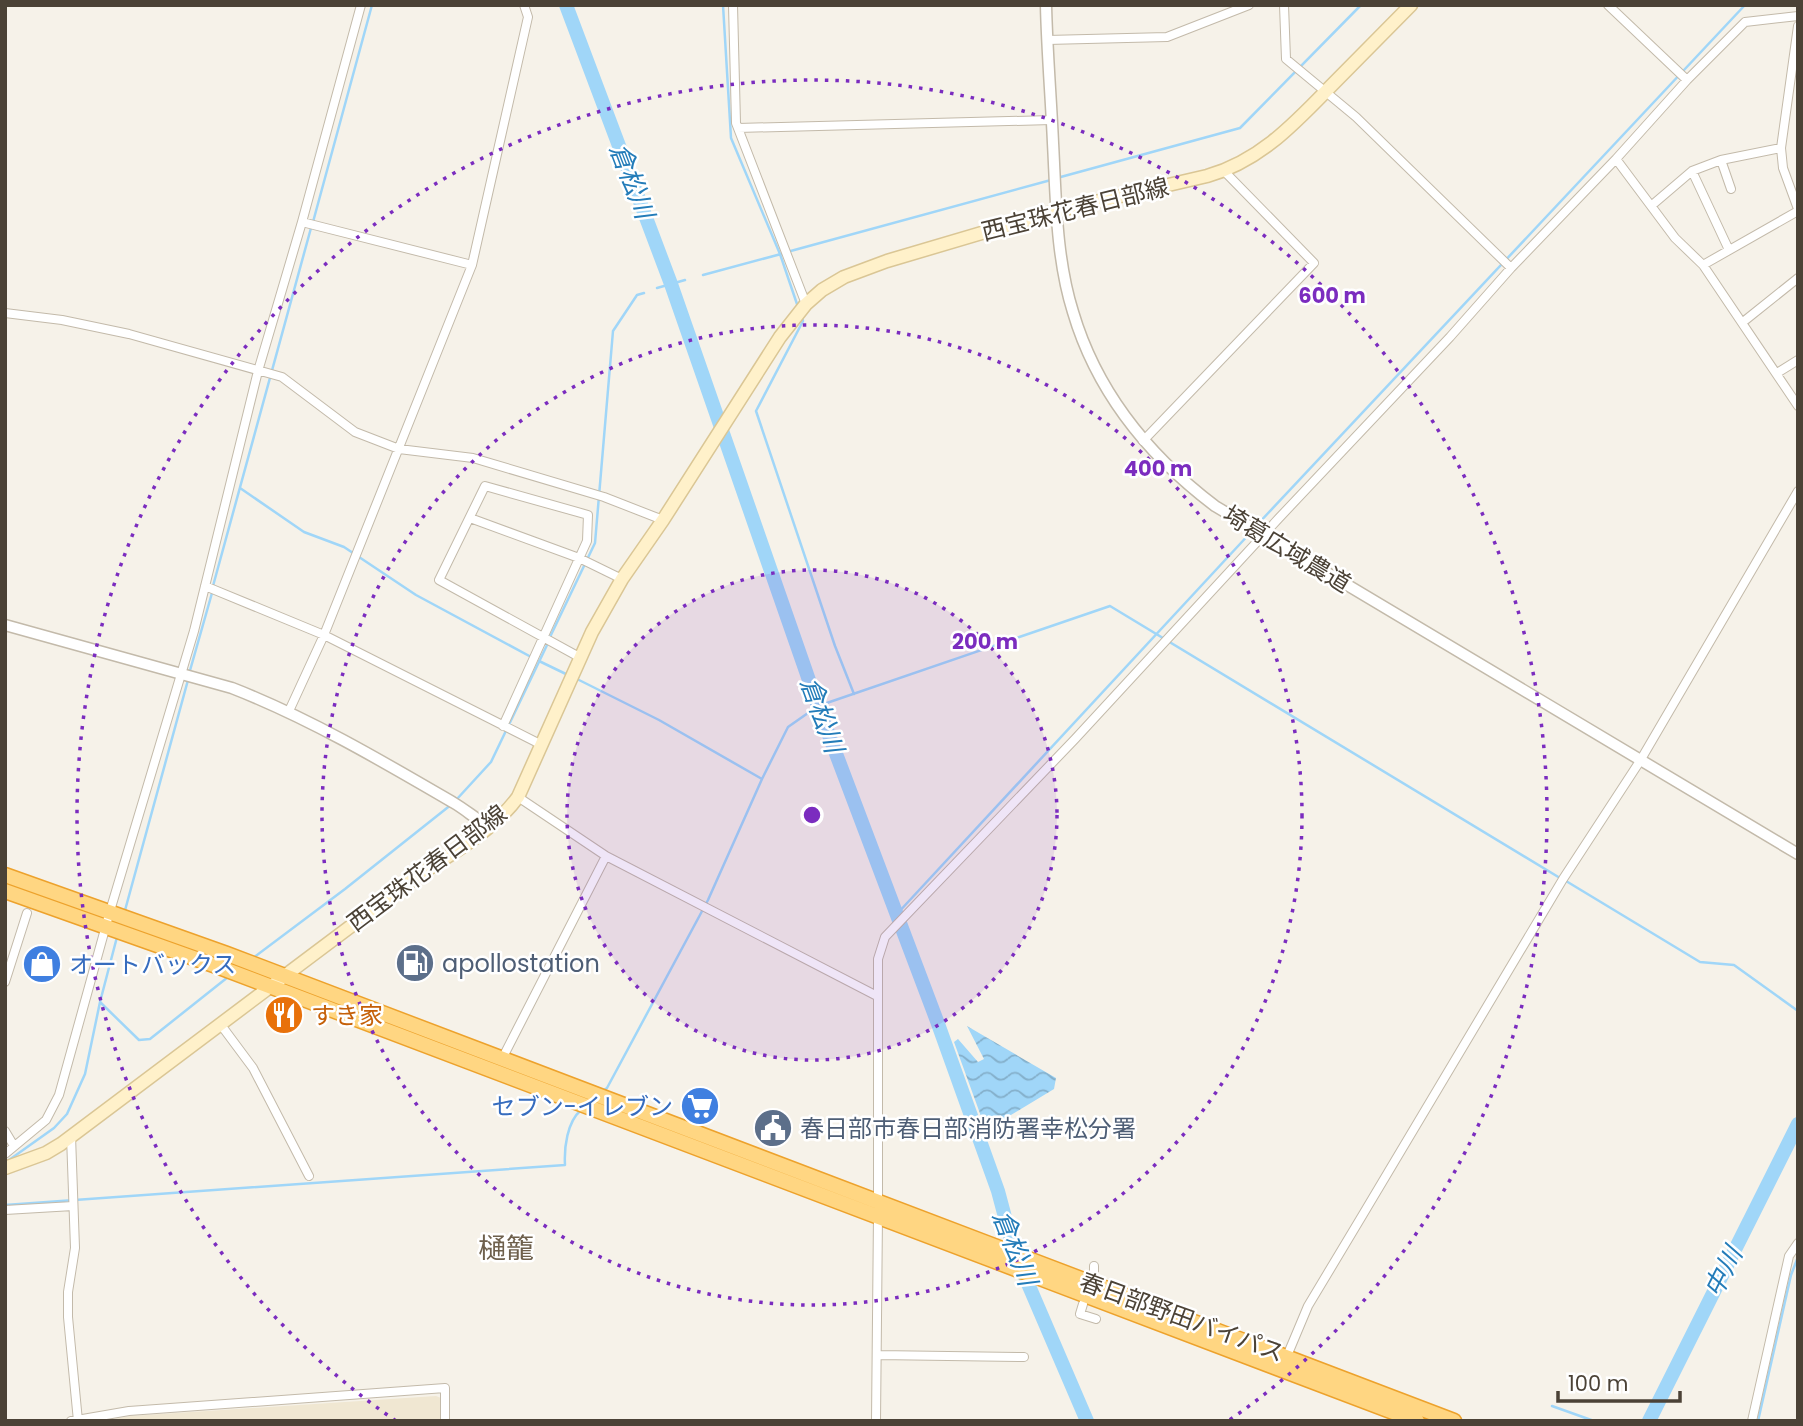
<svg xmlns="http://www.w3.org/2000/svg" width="1803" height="1426" font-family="Poppins,'Noto Sans JP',sans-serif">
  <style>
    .education { fill: #f0e7d2 }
    .water { fill: url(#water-waves) }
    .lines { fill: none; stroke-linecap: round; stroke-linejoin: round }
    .stream { stroke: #a0d6f8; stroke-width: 2.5 }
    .river { stroke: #a0d6f8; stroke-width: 14 }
    .minor-casing { stroke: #c3baaa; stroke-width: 10 }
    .tertiary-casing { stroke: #c3baaa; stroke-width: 13 }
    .secondary-casing { stroke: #dac695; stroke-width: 15 }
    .trunk-casing { stroke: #eda22c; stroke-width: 17 }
    .minor { stroke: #fff; stroke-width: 8 }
    .tertiary { stroke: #fff; stroke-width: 10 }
    .secondary { stroke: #fff1ca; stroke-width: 12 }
    .trunk { stroke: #ffd682; stroke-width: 14 }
    .ring { fill: none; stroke: #7b2cbf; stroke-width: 3.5; stroke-dasharray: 3.5 7 }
    .labels { text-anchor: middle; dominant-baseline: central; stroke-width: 5; stroke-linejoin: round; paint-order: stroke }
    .street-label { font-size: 24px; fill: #4b4236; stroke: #fff }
    .service-label { font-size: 24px; fill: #4e5e75; stroke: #fff; text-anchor: start }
    .shop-label { font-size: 24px; fill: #366cbe; stroke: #fff; text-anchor: start }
    .food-label { font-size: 24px; fill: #c56008; stroke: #fff; text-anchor: start }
    .water-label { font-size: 26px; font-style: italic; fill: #237cb9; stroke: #fff }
    .quarter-label { font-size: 28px; fill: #6e604c; stroke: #fff }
    .centre { fill: #7b2cbf; stroke: #fff; stroke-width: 3.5 }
    .ring-label { font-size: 21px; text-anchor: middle; font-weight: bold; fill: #7b2cbf; stroke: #fff; stroke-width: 5; stroke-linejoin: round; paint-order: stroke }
  </style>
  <defs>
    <pattern id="water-waves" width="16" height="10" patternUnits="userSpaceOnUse" patternTransform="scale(1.75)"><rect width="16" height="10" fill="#a0d6f8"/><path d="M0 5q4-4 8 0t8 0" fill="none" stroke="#84afca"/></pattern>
  </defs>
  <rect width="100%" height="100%" fill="#f6f2e9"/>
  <path class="education" d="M436 1396 441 1398 440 1421H104L130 1416Z"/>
  <path class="water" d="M967 1026 1056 1078 1054 1089 986 1130 954 1042 958 1039 978 1062 984 1059Z"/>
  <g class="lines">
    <path class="stream" d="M723 5 731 138 780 254 798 307
      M1057 178 1240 128 1361 5
      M313 222 372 5
      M787 252 1051 180
      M703 275 781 254
      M657 288 685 280
      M802 317 803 321 756 411 835 646 854 694
      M240 488 304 532 344 547 416 595 533 658
      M1256 526 1745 5
      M213 586 311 228
      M550 637 595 543 613 331 637 295 644 293
      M539 661 568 675
      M189 674 212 593
      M577 679 659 720 762 779
      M457 799 491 762 548 643
      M1566 881 1700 962 1734 965 1798 1011
      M124 914 188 680
      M896 915 1252 531
      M253 958 345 889 452 804
      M100 1002 139 1040 150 1039 228 977
      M602 1092 607 1088 708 900 762 779 788 727 818 706 1110 606 1560 878
      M9 1160 54 1128 67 1114 85 1074 100 1002 117 937
      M5 1205 565 1165C564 1148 567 1122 581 1110
      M1552 1406 1594 1421
      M1758 1421 1791 1275 1798 1257"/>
    <path class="river" d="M566 5 671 284 818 706 937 1021 998 1191 1014 1251 1087 1421
      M1649 1421 1798 1124"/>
    <g class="minor-casing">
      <path id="minor" d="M733 5 736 123 806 304
        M1284 5 1286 59 1356 117 1511 268
        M1608 5 1687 80
        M1798 26 1781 148 1783 168 1798 209
        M1047 40 1167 37 1249 5
        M738 128 1052 120
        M1616 159 1675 238 1703 265 1798 406
        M1721 160 1731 189
        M1692 171 1729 250
        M1651 206 1692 171 1721 160 1781 148
        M302 222 472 265
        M1703 265 1798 211
        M5 313 62 320 129 334 282 377 355 432 399 449 473 458 604 497 663 520
        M1743 322 1798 278
        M1777 373 1798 360
        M1143 441 1314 263 1224 171
        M470 518 579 558 622 579
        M205 586 324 635 540 744
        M289 711 324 635 472 265 528 17 524 5
        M503 726 587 541 588 515 485 486 439 580 581 658
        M518 797 606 856 877 996
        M5 982 27 913
        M221 1025 253 1068 309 1176
        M502 1059 606 856
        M5 1131 14 1146
        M71 1136 75 1248 68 1292V1317L78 1421
        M5 1154 46 1120 59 1095 110 911 194 631 258 371 302 222 361 5
        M878 1202V959L885 937 1075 739 1279 518 1450 337 1511 268 1616 159 1687 80 1745 22 1798 16
        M5 1210 73 1206
        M1094 1266V1275
        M1083 1304 1080 1314 1096 1319
        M878 1355 1024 1357
        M1287 1356 1308 1306 1362 1216 1563 879 1640 761 1798 491
        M71 1421 129 1411 445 1388V1421
        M876 1421 878 1215
        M1752 1421 1789 1256 1798 1243"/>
    </g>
    <g class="tertiary-casing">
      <path id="tertiary" d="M1046 5C1047 51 1051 97 1053 143 1056 199 1056 258 1073 312 1097 393 1149 456 1215 506L1798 854
        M5 625 232 688C309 718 382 761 454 803 466 810 477 820 490 827"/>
    </g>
    <g class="secondary-casing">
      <path id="secondary" d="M5 1168 46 1153 61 1144 419 875C454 852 493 831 518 797L592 632 622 579 663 520 780 337 806 304 822 290 844 277 887 261 1056 211 1207 176C1260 161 1294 124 1331 86 1358 59 1384 32 1411 5"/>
    </g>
    <g class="trunk-casing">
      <path id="trunk" d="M5 875 227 954 1454 1421
        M5 891 219 967 1417 1421"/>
    </g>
    <use href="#minor" class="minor"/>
    <use href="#tertiary" class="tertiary"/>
    <use href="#secondary" class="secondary"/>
    <use href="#trunk" class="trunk"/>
  </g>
  <circle cx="812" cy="815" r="245" fill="#7b2cbf" fill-opacity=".12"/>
  <g class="ring">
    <circle cx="812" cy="815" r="245"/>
    <circle cx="812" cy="815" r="490"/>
    <path d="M396 1421A735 735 0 1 1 1228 1421"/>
  </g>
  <defs>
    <g id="fuel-disc" transform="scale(2.0125)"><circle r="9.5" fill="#5c6f8a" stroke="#fff"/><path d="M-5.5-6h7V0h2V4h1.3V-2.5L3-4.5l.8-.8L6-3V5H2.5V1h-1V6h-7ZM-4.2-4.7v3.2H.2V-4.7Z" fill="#fff"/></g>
    <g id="shop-disc" transform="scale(2.0125)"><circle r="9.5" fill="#3f7fe0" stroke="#fff"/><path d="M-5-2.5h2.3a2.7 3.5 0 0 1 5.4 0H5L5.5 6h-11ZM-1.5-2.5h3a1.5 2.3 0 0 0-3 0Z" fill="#fff"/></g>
    <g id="restaurant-disc" transform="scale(2.0125)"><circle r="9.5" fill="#e8710a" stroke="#fff"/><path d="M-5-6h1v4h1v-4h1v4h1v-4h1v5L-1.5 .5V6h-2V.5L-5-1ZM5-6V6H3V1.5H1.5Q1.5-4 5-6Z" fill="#fff"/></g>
    <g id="supermarket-disc" transform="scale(2.0125)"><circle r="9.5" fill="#3f7fe0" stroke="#fff"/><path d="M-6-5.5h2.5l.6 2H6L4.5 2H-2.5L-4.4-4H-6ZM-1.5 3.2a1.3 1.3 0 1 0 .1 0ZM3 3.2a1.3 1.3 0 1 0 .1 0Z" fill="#fff"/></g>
    <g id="civic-disc" transform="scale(2.0125)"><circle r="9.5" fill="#5c6f8a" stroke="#fff"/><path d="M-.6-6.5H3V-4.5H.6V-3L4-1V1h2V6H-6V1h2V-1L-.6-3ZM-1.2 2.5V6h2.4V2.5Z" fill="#fff"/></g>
  </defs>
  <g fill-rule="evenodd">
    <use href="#fuel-disc" x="415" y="963"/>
    <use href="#shop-disc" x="42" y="964"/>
    <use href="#restaurant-disc" x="284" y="1015"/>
    <use href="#supermarket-disc" x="700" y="1106"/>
    <use href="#civic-disc" x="773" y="1128"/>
  </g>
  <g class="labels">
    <g class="street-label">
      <text transform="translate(1075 209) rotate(-14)">西宝珠花春日部線</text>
      <text transform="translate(1287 549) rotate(31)">埼葛広域農道</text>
      <text transform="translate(427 868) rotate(-37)">西宝珠花春日部線</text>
      <text transform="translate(1182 1317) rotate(20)">春日部野田バイパス</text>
    </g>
    <g class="service-label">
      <text x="442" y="963">apollostation</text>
      <text x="800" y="1128">春日部市春日部消防署幸松分署</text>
    </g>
    <g class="shop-label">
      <text x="69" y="964">オートバックス</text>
      <text x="673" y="1106" text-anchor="end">セブン-イレブン</text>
    </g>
    <g class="food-label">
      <text x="311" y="1015">すき家</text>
    </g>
    <g class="water-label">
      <text transform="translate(632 181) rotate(69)">倉松川</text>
      <text transform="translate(822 715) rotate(70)">倉松川</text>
      <text transform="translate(1015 1248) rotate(69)">倉松川</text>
      <text transform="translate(1723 1272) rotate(-63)">中川</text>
    </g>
    <g class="quarter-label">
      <text x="506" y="1248">樋籠</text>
    </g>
  </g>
  <circle cx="812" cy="815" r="10" class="centre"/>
  <g class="ring-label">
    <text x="1332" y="303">600 m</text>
    <text x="1158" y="476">400 m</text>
    <text x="985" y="649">200 m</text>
  </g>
  <rect width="1803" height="1426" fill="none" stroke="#4b4236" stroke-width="14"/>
  <path d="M1558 1391v10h122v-10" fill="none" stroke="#4b4236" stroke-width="3.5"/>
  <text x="1568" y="1391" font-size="21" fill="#4b4236" stroke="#ffffff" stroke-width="5" paint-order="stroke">100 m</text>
</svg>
